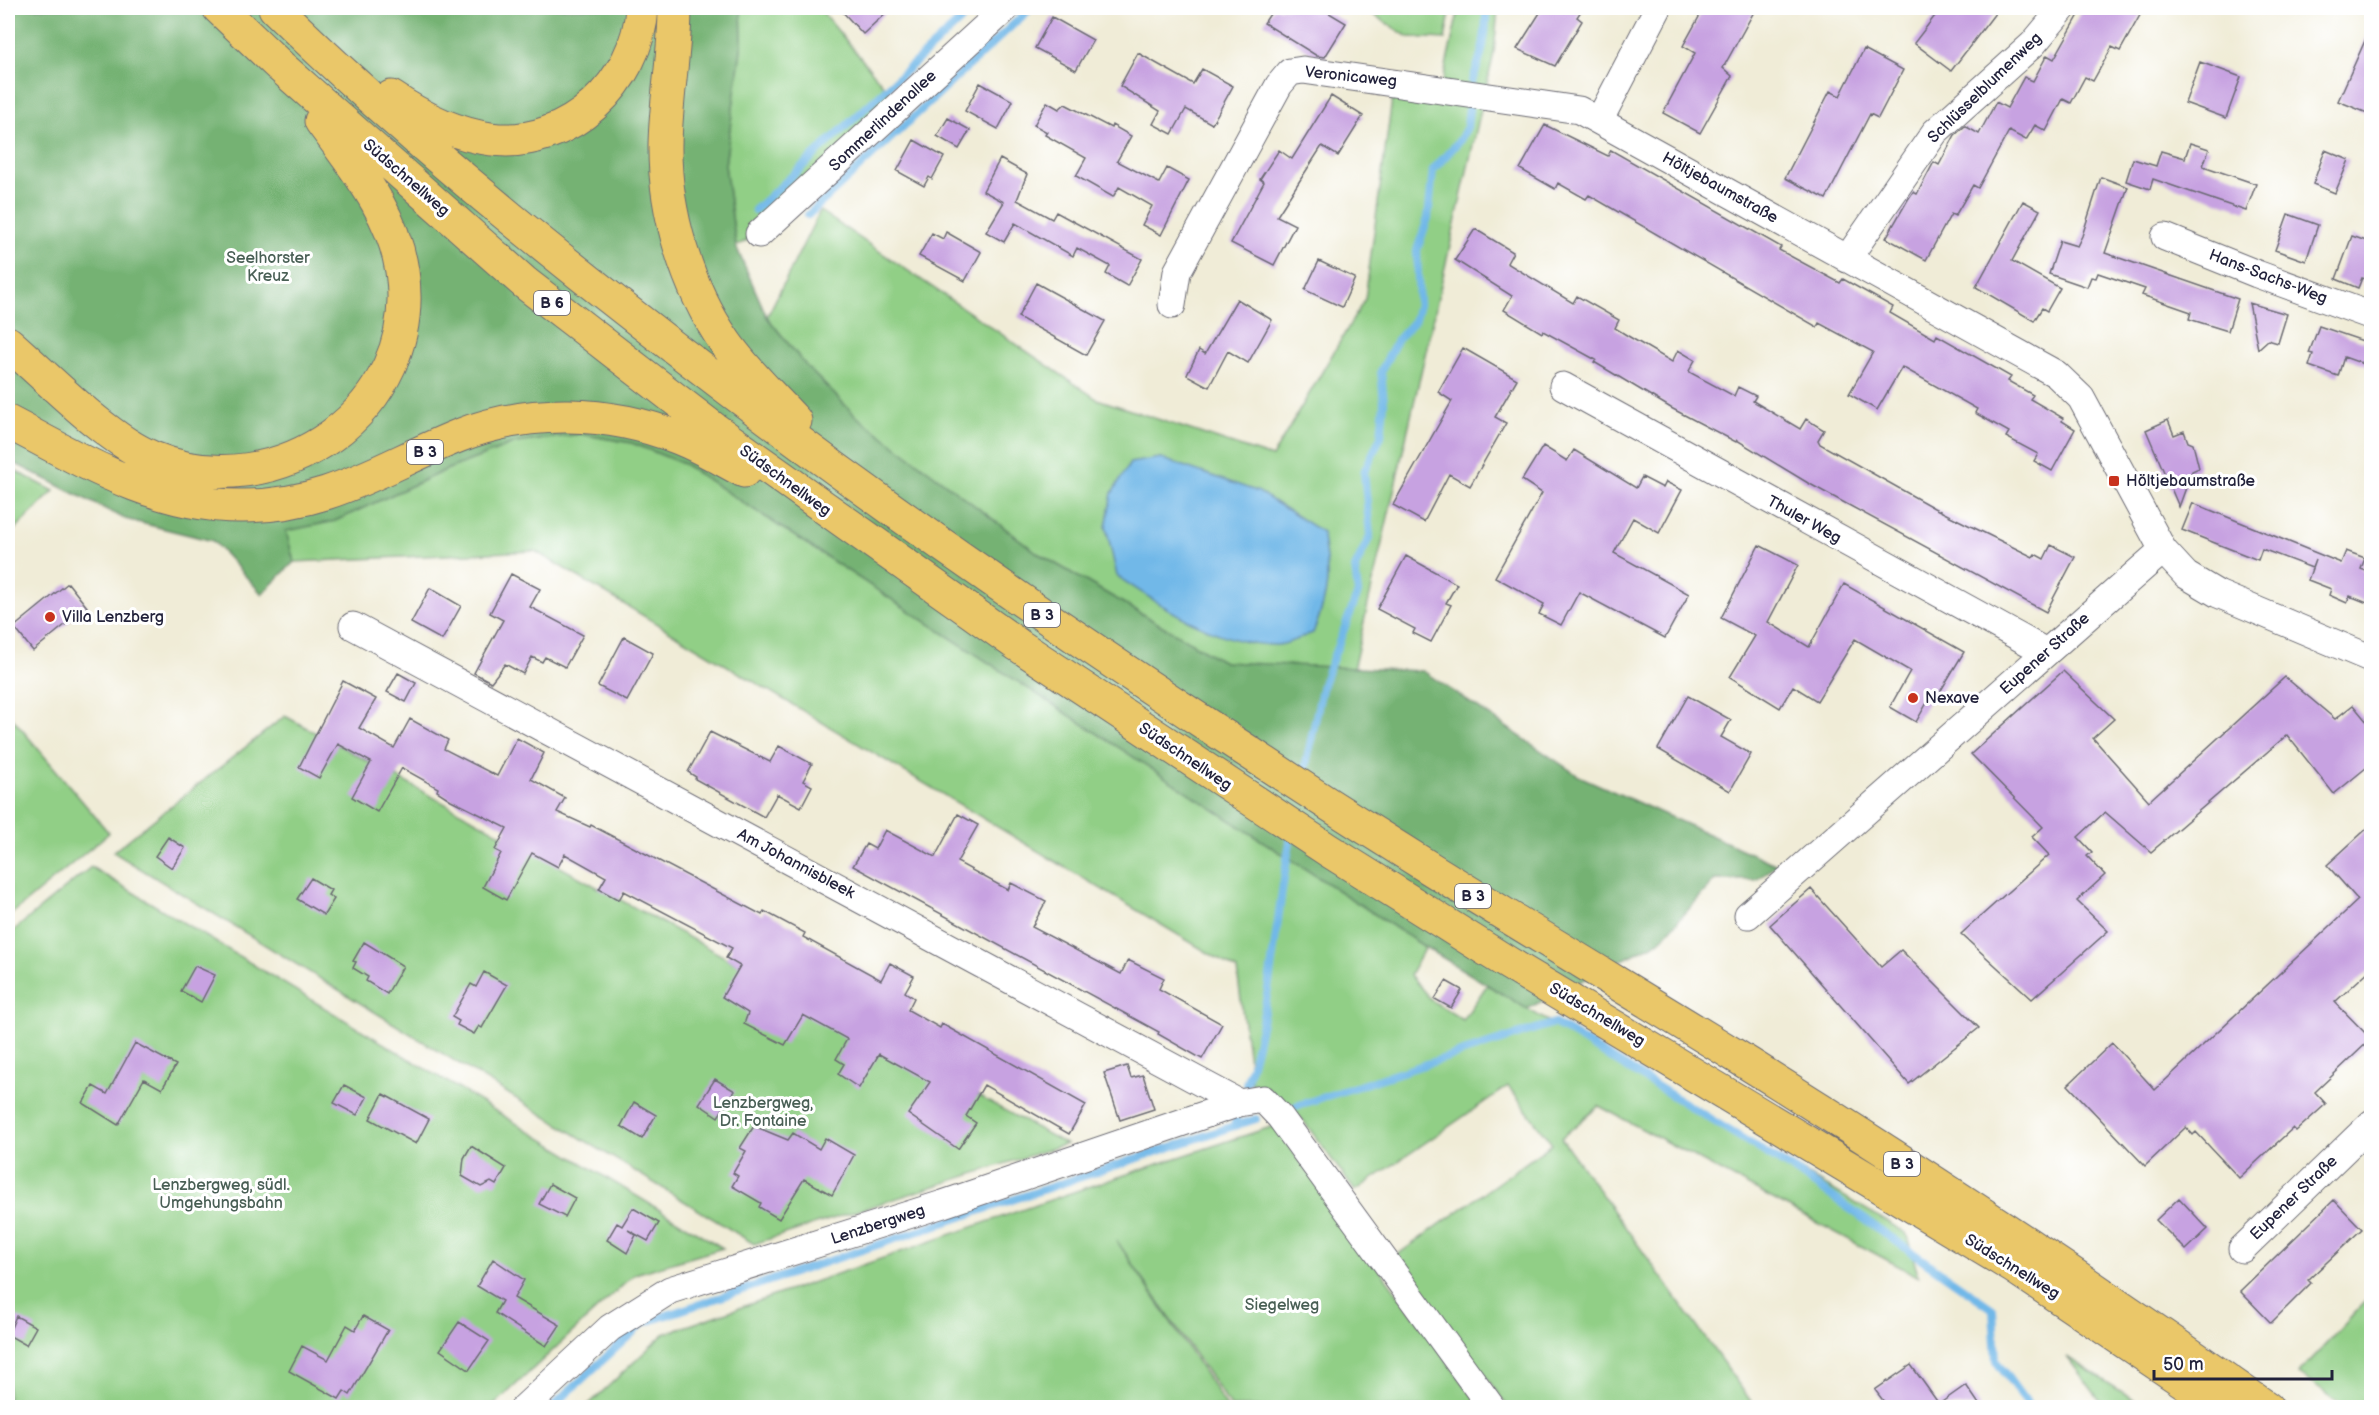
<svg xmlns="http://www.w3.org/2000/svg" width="2379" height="1415" font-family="'Balsamiq Sans',sans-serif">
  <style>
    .green { fill: #91cf86; stroke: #5a7860; stroke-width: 1.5 }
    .forest { fill: #74b273; stroke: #4b6a57; stroke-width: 1.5 }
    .water { fill: #71b8e8; stroke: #4a6d92; stroke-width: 1.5 }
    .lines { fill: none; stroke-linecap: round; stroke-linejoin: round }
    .stream { stroke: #71b8e8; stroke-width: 8 }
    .building { fill: #c7a2e1 }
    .minor-casing { stroke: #6a6972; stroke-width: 29 }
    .highway-casing { stroke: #6a6972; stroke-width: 35 }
    .minor { stroke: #fff; stroke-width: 27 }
    .highway { stroke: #eac769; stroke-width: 33 }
    .poi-dot { fill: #c8321e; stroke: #fff; stroke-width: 2 }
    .labels { text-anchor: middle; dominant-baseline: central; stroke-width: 6; stroke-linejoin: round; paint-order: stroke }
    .shield { fill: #fff; stroke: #646476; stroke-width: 1.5 }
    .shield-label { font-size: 15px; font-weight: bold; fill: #22223b }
    .street-label { font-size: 16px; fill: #22223b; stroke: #fff }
    .park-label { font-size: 16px; fill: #495f55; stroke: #fff }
    .poi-label { font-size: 16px; fill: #22223b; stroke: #fff; text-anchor: start }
  </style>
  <rect width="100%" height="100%" fill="#fff"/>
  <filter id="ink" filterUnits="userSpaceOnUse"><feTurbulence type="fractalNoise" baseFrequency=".0167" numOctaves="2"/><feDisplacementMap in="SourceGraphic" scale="12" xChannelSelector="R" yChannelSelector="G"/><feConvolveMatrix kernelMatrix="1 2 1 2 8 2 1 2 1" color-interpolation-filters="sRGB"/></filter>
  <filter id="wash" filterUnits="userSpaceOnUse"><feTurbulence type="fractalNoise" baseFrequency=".008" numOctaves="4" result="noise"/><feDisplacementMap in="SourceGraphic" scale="24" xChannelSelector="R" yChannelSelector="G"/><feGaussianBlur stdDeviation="1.35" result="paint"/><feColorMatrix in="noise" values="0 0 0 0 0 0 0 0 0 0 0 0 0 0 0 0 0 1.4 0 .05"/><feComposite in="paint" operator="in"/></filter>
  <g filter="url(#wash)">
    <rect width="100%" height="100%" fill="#f0ecd7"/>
    <path class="green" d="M741 8H819L900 105 760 234 736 246 725 165 742 42Z
      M1363 8H1451L1445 39 1408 37Z
      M1459 8H1498L1494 53 1353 670 1224 662 1039 554 856 416 807 367 767 317 820 211 1097 399 1272 457 1365 299 1393 92 1439 98Z
      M581 434 632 443 684 464 1425 947 1410 975 1432 1001 1463 1020 1487 985 1906 1233 1919 1277 1599 1106 1561 1138 1755 1407H1508L1397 1255 1552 1144 1508 1086 1355 1191 1303 1120 1265 1086 1252 1085 1237 970 535 551 294 562 285 531 335 521 448 469 516 443Z
      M8 467 54 491 8 536Z
      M8 713 109 833 8 917Z
      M285 716 1066 1144 754 1244 113 852Z
      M91 867 723 1248 635 1274 492 1407 8 1408V935Z
      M1274 1126 1481 1407H1231L1117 1241 1227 1407 585 1408 664 1334 1082 1189Z
      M2371 1296V1407H2346L2298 1374Z
      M2067 1357 2146 1407H2105Z"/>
    <path class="forest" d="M8 8H741L742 42 725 165 736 246 767 317 807 367 856 416 1039 554 1224 662 1423 671 1579 776 1777 865 1756 880H1715L1660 941 1527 1009 1425 947 684 464 632 443 580 434 516 443 448 469 335 521 286 531 294 562 262 594 213 541 125 519 8 460Z"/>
    <path class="water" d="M1160 458 1259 492 1322 532C1330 574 1330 592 1313 633 1302 636 1288 645 1277 645 1219 646 1163 607 1117 576L1106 527 1112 493 1130 463Z"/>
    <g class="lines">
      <path class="stream" d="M1472 81C1482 56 1487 35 1486 8
        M755 210 974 8
        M808 215 1031 8
        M1303 778 1323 684 1358 593 1355 568 1370 536 1364 472 1381 436 1384 403 1381 371 1397 340 1415 320 1419 304 1417 250 1428 218 1433 170 1460 140 1467 127 1469 109
        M1246 1084C1272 1004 1275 919 1291 837
        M1296 1106 1554 1023 1800 1174 1993 1309 1996 1361 2030 1408
        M1234 1126 1256 1119
        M551 1408 643 1323 1234 1126 1236 1118"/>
    </g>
    <g id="blocks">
      <path class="building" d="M839 8H891L863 34Z
        M1274 8H1321L1346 23 1325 57 1317 56 1264 23Z
        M1543 8H1583L1577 17 1582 21 1555 66 1517 49Z
        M1704 8H1756L1723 68 1732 76 1700 133 1663 113 1695 53 1683 46Z
        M1941 8H1999L1951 71 1914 43Z
        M2083 8H2144L2120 51 2112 47 2093 81 2085 77 2071 103 2063 99 2046 131 2035 125 2026 140 2009 131 1978 188 1973 185 1955 216 1951 214 1926 260 1886 238 1909 198 1913 192 1917 194 1934 162 1939 165 1955 135 1965 126 1979 134 1996 102 2007 108 2024 77 2033 81 2047 55 2054 59Z
        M1052 17 1093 40 1076 70 1035 48Z
        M2372 25V115L2338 101Z
        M1864 49 1903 70 1878 118 1870 114 1826 199 1785 178 1830 91 1840 96Z
        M1138 53 1193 84 1202 69 1233 86 1212 124 1186 109 1172 134 1153 124 1160 111 1120 86Z
        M2200 62 2241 77 2226 118 2185 103Z
        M980 83 1013 101 998 129 965 111Z
        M1331 96 1363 116 1338 156 1322 146 1277 216 1295 225 1274 265 1231 243 1264 182 1260 179 1279 150 1292 159Z
        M1047 102 1059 109 1065 104 1111 128 1112 125 1131 136 1117 161 1159 183 1167 168 1189 180 1161 235 1142 225 1152 206 1119 187 1113 197 1076 176 1086 158 1045 135 1047 132 1034 125Z
        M948 118 970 130 959 149 937 136Z
        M1545 125 1608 156 1611 150 1781 247 1779 250 1840 283 1843 279 1893 307 1890 313 1935 339 1937 335 2011 377 2008 381 2033 395 2030 399 2063 418 2062 421 2075 429 2052 471 2034 461 2038 454 2006 437 2009 432 1975 413 1977 409 1902 367 1877 410 1849 394 1873 352 1819 323 1817 327 1589 195 1586 199 1558 183 1555 189 1520 169Z
        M914 140 944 157 932 179 929 177 924 186 897 171Z
        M2190 143 2209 149 2203 166 2256 184 2246 211 2153 179 2150 189 2126 181 2133 159 2156 166 2161 151 2185 158Z
        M2325 150 2349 160 2335 193 2313 184Z
        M1000 159 1027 174 1017 200 1052 219 1056 212 1142 259 1127 286 1106 274 1110 266 1077 248 1073 256 1015 223 1004 242 986 232 1004 202 983 191Z
        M2101 177 2128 187 2105 253 2238 299 2228 331 2189 319 2191 312 2142 295 2145 289 2098 273 2096 278 2091 277 2087 287 2049 274 2060 241 2077 246 2082 236Z
        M2023 201 2040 210 2012 261 2060 288 2047 311 2042 308 2034 321 1976 287Z
        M2288 214 2318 225 2306 261 2275 250Z
        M1475 229 1513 252 1507 263 1573 303 1577 296 1619 320 1615 328 1628 336 1672 362 1678 350 1695 360 1689 371 1691 373 1734 396 1738 387 1756 396 1753 401 1800 429 1806 419 1824 430 1818 440 1820 444 1934 508 2033 557 2035 554 2044 559 2051 545 2075 557 2046 612 1808 483 1737 440 1736 442 1671 408 1594 362 1596 360 1543 331 1542 333 1504 310 1512 296 1455 260Z
        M946 232 981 252 965 281 919 256 932 233 943 239Z
        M2352 236 2372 243V281L2362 278 2358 288 2336 279Z
        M1319 261 1355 278 1342 307 1305 290Z
        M1036 283 1105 321 1086 355 1018 317Z
        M1237 299 1272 320 1248 363 1228 351 1209 387 1187 375 1199 350 1205 354Z
        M2249 303 2287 314 2278 343 2268 340 2258 349Z
        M2319 326 2372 344V367L2344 357 2338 376 2309 366 2313 354 2309 353Z
        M1463 348 1517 379 1495 417 1506 423 1470 486 1449 474 1424 522 1393 505 1452 401 1438 392Z
        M2168 420 2174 435 2184 431 2188 442 2193 444 2199 468 2192 471 2179 507 2146 430Z
        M1543 446 1567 461 1574 450 1636 488 1642 477 1663 488 1666 482 1682 490 1659 533 1633 518 1614 553 1689 594 1665 638 1579 592 1561 625 1539 614 1544 604 1495 577 1542 493 1522 480Z
        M2193 503 2341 563 2346 551 2365 558 2361 569 2372 573V605L2350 596 2347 603 2329 595 2331 589 2308 580 2315 560 2312 568 2262 549 2258 560 2182 530Z
        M1759 545 1798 565 1768 622 1809 647 1844 584 1964 652 1937 697 1932 694 1916 722 1890 707 1910 671 1855 639 1817 701 1793 686 1780 708 1730 677 1755 636 1721 618Z
        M1406 556 1457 584 1446 603 1451 605 1431 642 1413 633 1415 629 1377 609Z
        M511 574 540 589 530 607 583 635 565 667 545 657 542 662 532 657 523 674 505 664 491 682 474 673 503 620 490 613Z
        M68 583 87 607 33 651 14 627Z
        M430 588 461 606 442 640 411 623Z
        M624 637 653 653 627 701 598 686Z
        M2063 671 2114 719 2093 738 2149 801 2285 677 2335 719 2353 705 2372 728V763L2334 794 2287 735 2151 852 2105 812 2078 837 2092 852 2087 856 2105 875 2077 901 2108 931 2032 999 1961 934 2049 855 2032 837 2043 827 1971 754Z
        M398 673 416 683 406 702 387 692Z
        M343 681 376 699 359 728 394 748 410 719 448 740 444 749 497 776 517 738 544 753 531 779 565 798 557 812 590 827 591 825 762 915 764 911 805 933 803 937 881 980 890 963 914 976 905 992 914 998 908 1010 940 1028 942 1024 1086 1105 1069 1134 984 1085 966 1116 976 1123 958 1149 908 1114 930 1082 879 1054 859 1088 838 1074 844 1064 836 1059 847 1039 803 1015 785 1045 744 1024 748 1013 722 997 740 966 726 958 732 948 624 891 619 900 599 889 606 877 565 854 558 867 532 853 506 900 483 887 501 853 495 850 507 828 451 800 437 791 438 788 402 768 377 812 352 797 371 762 338 744 319 778 299 767Z
        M1688 696 1731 720 1721 737 1751 754 1730 791 1658 749Z
        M710 732 770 762 779 746 812 764 803 781 812 786 801 807 777 794 764 817 695 779 696 777 688 772Z
        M958 814 978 825 957 862 1008 890 1011 883 1046 901 1032 927 1121 974 1128 960 1164 978 1159 989 1222 1024 1202 1059 1158 1034 1159 1032 853 866 866 844 875 849 885 830 935 857Z
        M2372 824V968L2335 1002 2371 1039 2315 1092 2326 1104 2296 1131 2293 1128 2239 1178 2196 1132 2193 1135 2186 1127 2145 1166 2068 1085 2112 1043 2155 1090 2358 900 2327 865Z
        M168 837 185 848 172 868 155 856Z
        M311 878 331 890 328 895 334 899 324 915 297 899Z
        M1811 889 1881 967 1901 950 1979 1028 1909 1084 1770 925Z
        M364 942 403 966 387 994 366 981 368 977 353 968 356 962 353 961Z
        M195 966 215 975 201 1002 181 991Z
        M484 972 507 985 482 1028 479 1026 474 1034 457 1025 459 1021 452 1017 471 984 476 987Z
        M1446 981 1462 990 1451 1008 1435 999Z
        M135 1043 176 1065 162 1089 144 1079 118 1125 83 1103 93 1086 107 1094Z
        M1127 1066 1131 1078 1143 1075 1154 1109 1120 1120 1104 1073Z
        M715 1079 735 1091 718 1117 699 1104Z
        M344 1085 367 1097 357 1115 334 1103Z
        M383 1094 429 1119 416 1144 370 1119Z
        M634 1102 656 1115 642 1139 621 1126Z
        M754 1126 788 1140 793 1133 819 1149 825 1138 854 1155 832 1195 804 1179 779 1219 759 1207 761 1203 732 1186 738 1176 733 1173 746 1151 740 1148Z
        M471 1146 506 1168 496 1185 491 1182 481 1187 462 1176 464 1158Z
        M550 1184 575 1198 565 1217 539 1204Z
        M2179 1198 2208 1229 2186 1250 2156 1220Z
        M2334 1200 2362 1229 2308 1280 2311 1283 2271 1323 2240 1291Z
        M633 1208 659 1223 648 1241 628 1230 636 1235 627 1253 607 1240 617 1223 622 1226Z
        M493 1259 524 1280 514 1298 560 1325 546 1346 495 1313 502 1301 477 1286Z
        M16 1316 36 1327 26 1345 8 1335Z
        M363 1316 388 1330 350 1395 344 1391 339 1399 289 1371 302 1346 328 1360 347 1325 355 1330Z
        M459 1322 489 1341 469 1370 440 1350Z
        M1911 1365 1939 1404 1966 1385 1981 1407H1888L1875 1390Z"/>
    </g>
  </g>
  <g filter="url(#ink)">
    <use href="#blocks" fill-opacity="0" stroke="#6a6972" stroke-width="1.5"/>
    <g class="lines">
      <g class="minor-casing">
        <path id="minor" d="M1658 8 1599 121 2056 374 2081 398 2163 550 2186 575 2218 594 2372 659
          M759 234 1006 8
          M2165 237 2257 274 2372 316
          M1847 259 1935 132 2033 44 2063 8
          M1172 305 1177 272 1279 85 1290 72 1303 70 1579 110 1599 121
          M1563 386 2046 652
          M353 626 1239 1103
          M1748 915 2163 550
          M2242 1249 2372 1123
          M524 1408 610 1328 670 1290 943 1204 1239 1103 1263 1099 1280 1117 1492 1408"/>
      </g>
      <g class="highway-casing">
        <path id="highway" d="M219 8 280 66 525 283 714 429 1018 645 1328 850 1508 963 2014 1267 2223 1408
          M275 8C400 131 537 242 676 349 860 491 1052 624 1247 751 1407 857 1572 955 1736 1056 1916 1168 2094 1286 2267 1408
          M675 8C675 53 666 98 665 144 664 212 687 287 725 342 745 371 772 396 795 421
          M391 97C422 118 454 134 491 139 569 149 638 81 642 8
          M8 343C47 377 106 439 153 458 277 509 423 409 402 271 393 212 355 168 321 121
          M8 422C81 460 155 506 240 506 328 507 381 467 458 436 529 408 609 410 679 438 702 447 723 460 744 471"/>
      </g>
      <use href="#minor" class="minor"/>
      <use href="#highway" class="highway"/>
    </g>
  </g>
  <g class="poi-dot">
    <rect x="2108" y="475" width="12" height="12" rx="3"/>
    <circle cx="50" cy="617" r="6"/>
    <circle cx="1913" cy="698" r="6"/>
  </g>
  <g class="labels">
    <g class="shield">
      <rect x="534" y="291" width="36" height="24" rx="4.5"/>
      <rect x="407" y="440" width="36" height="24" rx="4.5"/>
      <rect x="1024" y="603" width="36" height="24" rx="4.5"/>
      <rect x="1455" y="884" width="36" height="24" rx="4.5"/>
      <rect x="1884" y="1152" width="36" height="24" rx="4.5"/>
    </g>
    <g class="shield-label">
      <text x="552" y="303">B 6</text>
      <text x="425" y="452">B 3</text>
      <text x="1042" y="615">B 3</text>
      <text x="1473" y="896">B 3</text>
      <text x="1902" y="1164">B 3</text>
    </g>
    <g class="street-label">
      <text transform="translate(1351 77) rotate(6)">Veronicaweg</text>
      <text transform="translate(1985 88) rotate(-44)">Schlüsselblumenweg</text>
      <text transform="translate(883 121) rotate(-43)">Sommerlindenallee</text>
      <text transform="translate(406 178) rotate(41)">Südschnellweg</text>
      <text transform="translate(1720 188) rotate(29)">Höltjebaumstraße</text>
      <text transform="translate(2268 277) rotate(21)">Hans-Sachs-Weg</text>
      <text transform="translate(785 481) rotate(36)">Südschnellweg</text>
      <text transform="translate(1804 520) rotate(29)">Thuler Weg</text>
      <text transform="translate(2045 654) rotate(-42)">Eupener Straße</text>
      <text transform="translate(1185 757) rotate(34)">Südschnellweg</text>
      <text transform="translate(796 864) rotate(28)">Am Johannisbleek</text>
      <text transform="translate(1597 1015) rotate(31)">Südschnellweg</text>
      <text transform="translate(2294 1198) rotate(-44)">Eupener Straße</text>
      <text transform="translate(878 1225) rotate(-18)">Lenzbergweg</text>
      <text transform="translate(2012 1267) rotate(32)">Südschnellweg</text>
    </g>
    <g class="park-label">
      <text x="268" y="258">Seelhorster<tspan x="268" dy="18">Kreuz</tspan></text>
      <text x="763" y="1103">Lenzbergweg,<tspan x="763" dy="18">Dr. Fontaine</tspan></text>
      <text x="221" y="1185">Lenzbergweg, südl.<tspan x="221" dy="18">Umgehungsbahn</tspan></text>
      <text x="1282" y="1305">Siegelweg</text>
    </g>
    <g class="poi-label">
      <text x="2126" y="481">Höltjebaumstraße</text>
      <text x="62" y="617">Villa Lenzberg</text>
      <text x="1925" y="698">Nexave</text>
    </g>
  </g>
  <rect width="2379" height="1415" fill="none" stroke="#fff" stroke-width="30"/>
  <path d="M2154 1370v9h178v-9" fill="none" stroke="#22223b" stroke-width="3"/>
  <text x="2163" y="1370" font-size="18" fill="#22223b" stroke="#ffffff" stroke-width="4.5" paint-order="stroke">50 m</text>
</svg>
